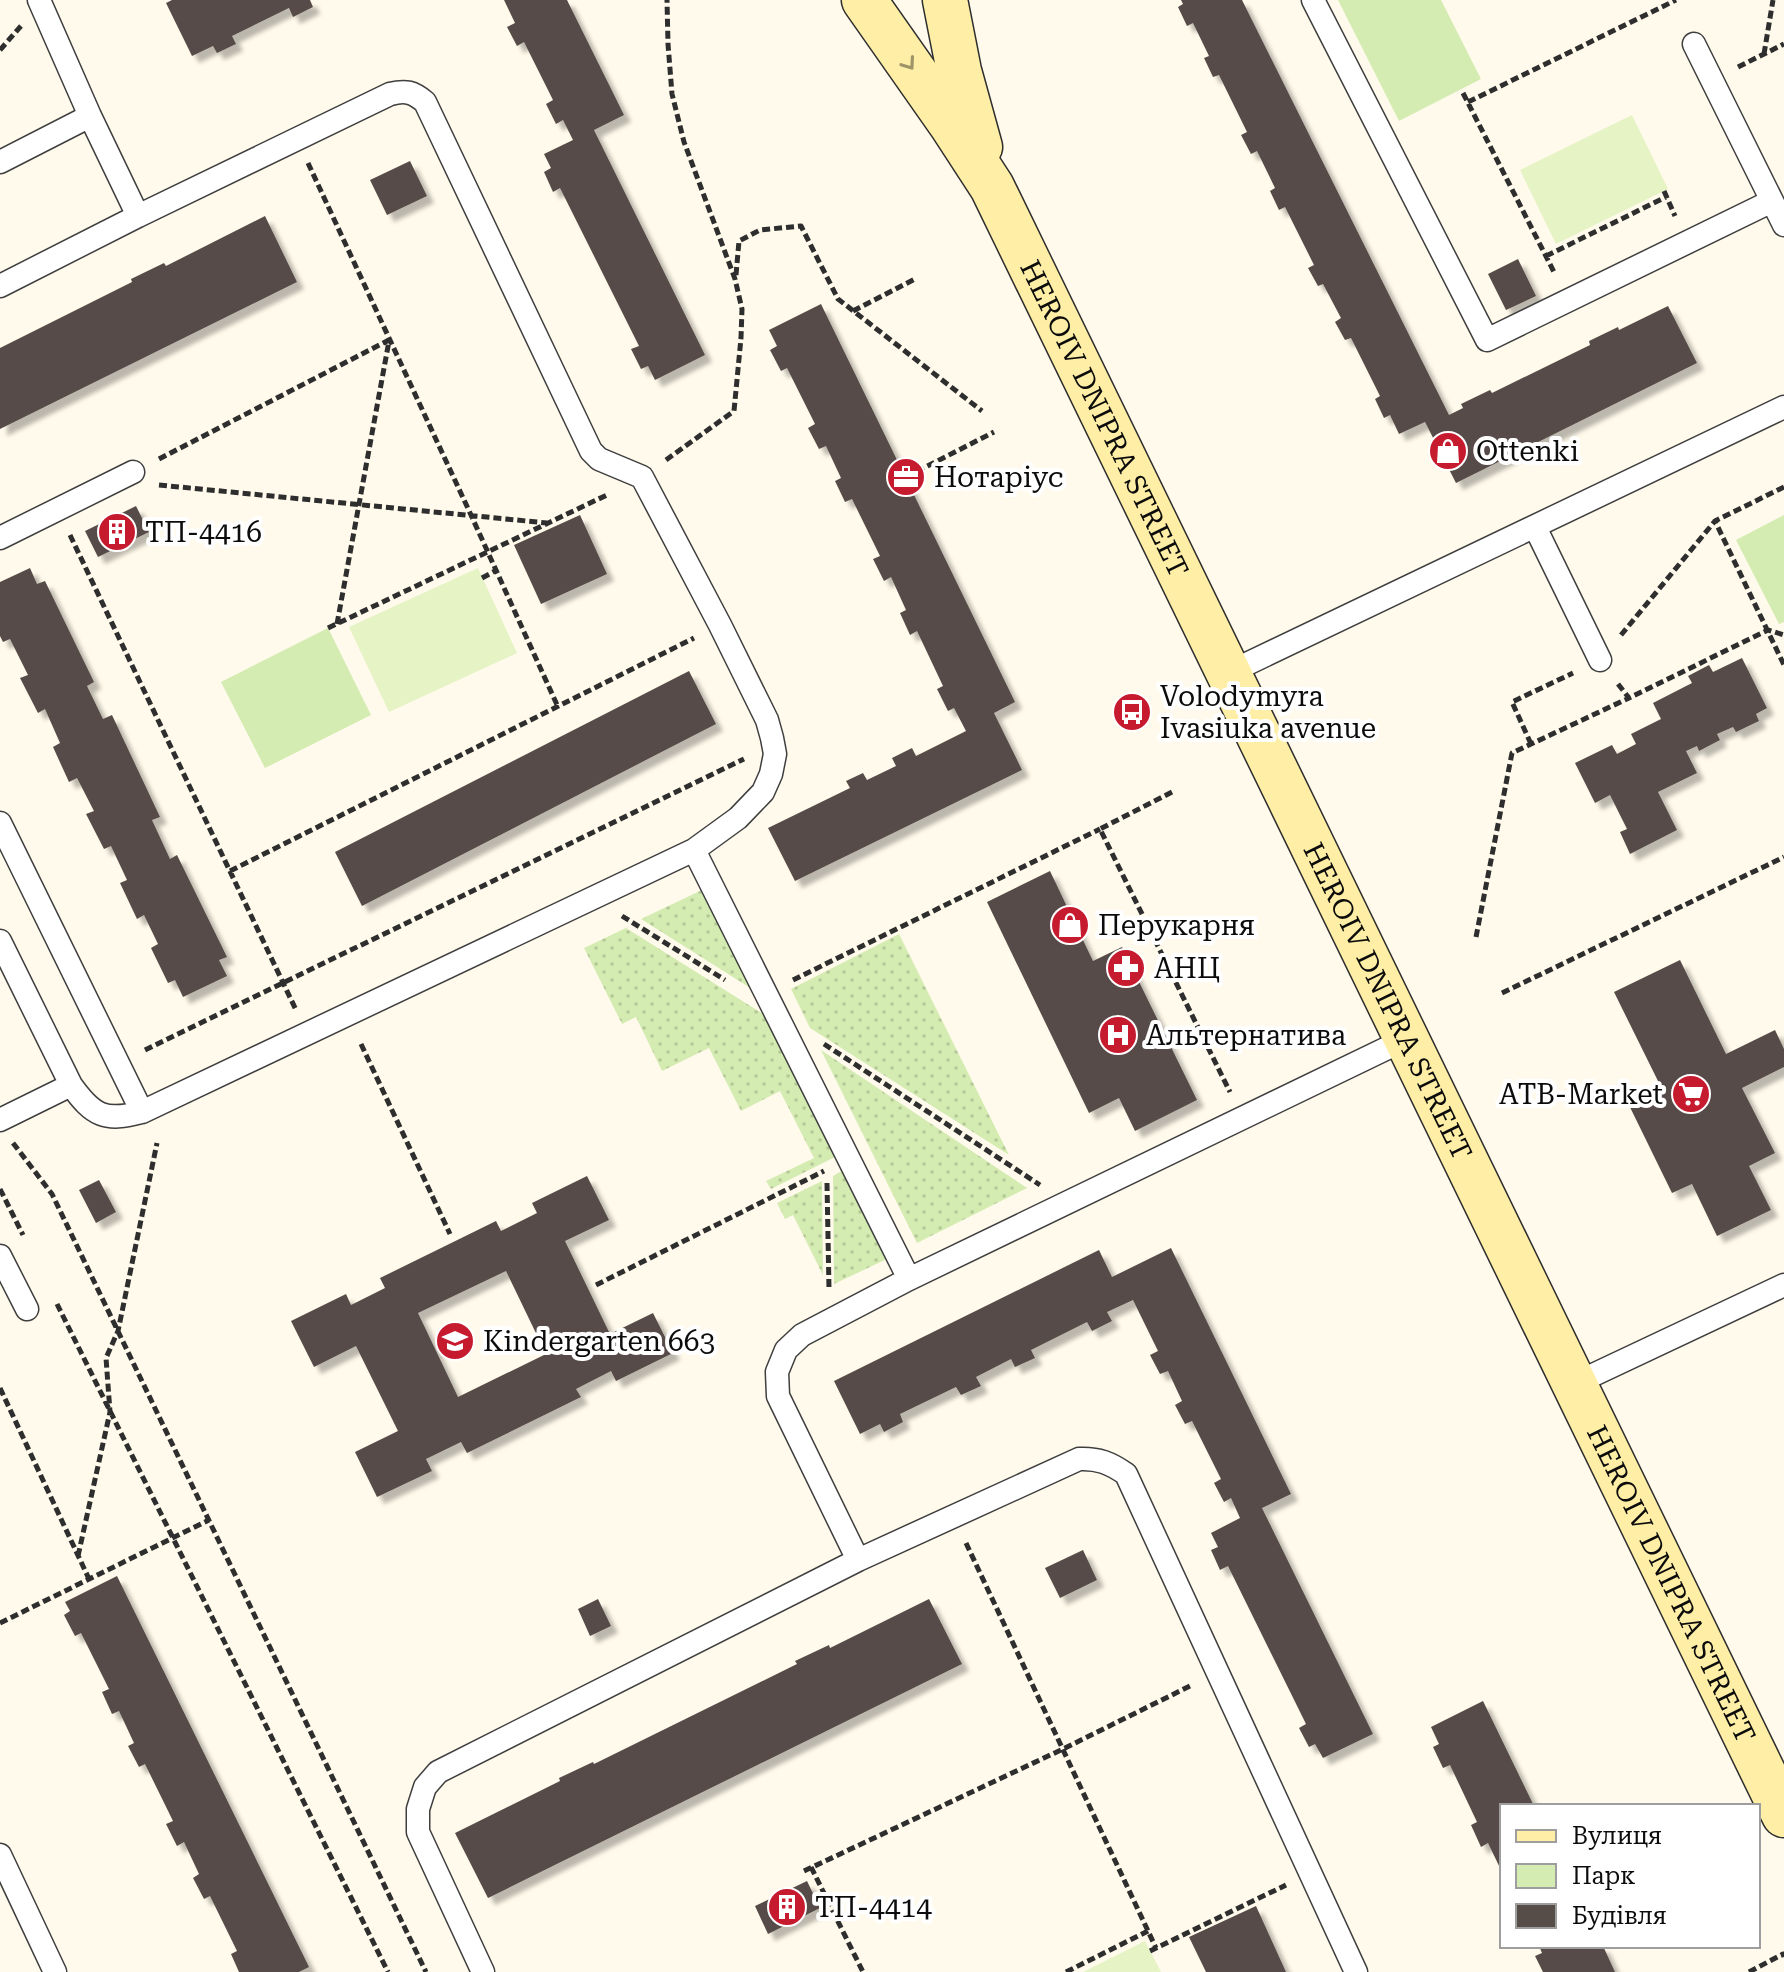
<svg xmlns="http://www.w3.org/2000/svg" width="1784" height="1972" font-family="'Roboto Serif',serif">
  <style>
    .grass { fill: url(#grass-dots) }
    .park { fill: #d4ecb2 }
    .pitch { fill: #e6f3c5 }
    .building { fill: #564c48; fill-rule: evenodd; filter: url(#shadow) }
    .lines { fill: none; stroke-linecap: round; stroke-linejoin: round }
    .lane-casing { stroke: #3f3f3f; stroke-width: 25 }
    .secondary-casing { stroke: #2e2e2e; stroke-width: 47 }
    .path { stroke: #2e2e2e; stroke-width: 5; stroke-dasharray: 8 4; stroke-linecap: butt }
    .lane { stroke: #fff; stroke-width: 22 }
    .secondary { stroke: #ffefa6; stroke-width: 44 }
    .oneway { stroke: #9e9468 }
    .labels { text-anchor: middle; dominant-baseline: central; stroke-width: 8; stroke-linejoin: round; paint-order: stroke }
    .street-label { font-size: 28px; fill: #0c0c0c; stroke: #fff }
    .poi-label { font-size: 28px; fill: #0c0c0c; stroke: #fff; text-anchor: start }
  </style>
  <defs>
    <pattern id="grass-dots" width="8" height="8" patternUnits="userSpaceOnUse" patternTransform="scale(2)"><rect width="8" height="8" fill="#d4ecb2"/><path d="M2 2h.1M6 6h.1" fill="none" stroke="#b5c998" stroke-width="1.8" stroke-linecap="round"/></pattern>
    <filter id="shadow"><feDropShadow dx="7" dy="7" stdDeviation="2" flood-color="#0004"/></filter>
  </defs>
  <rect width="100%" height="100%" fill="#fffaeb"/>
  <path class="grass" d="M704 889 755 991 641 919Z
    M626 928 771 1019 839 1155 771 1189 766 1181 814 1158 780 1091 741 1111 709 1048 662 1071 636 1017 622 1024 584 948Z
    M899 934 1009 1155 810 1028 791 989Z
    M821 1050 1027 1188 917 1243Z
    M845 1169 889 1258 834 1284 833 1176Z
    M822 1181 823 1275 793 1215 785 1219 777 1203Z"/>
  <path class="park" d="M1338 0H1441L1481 79 1399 121Z
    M1784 515V622L1779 624 1736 540Z
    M328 628 371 715 265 768 221 682Z"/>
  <path class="pitch" d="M1632 115 1668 189 1556 244 1520 170Z
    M478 568 517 653 389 712 349 627Z
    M1145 1941 1161 1972H1083Z"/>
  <path class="building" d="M172 0H310L313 7 293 17 289 8 232 36 236 44 217 53 213 46 192 56 166 3Z
    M504 0H567L624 115 594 130 705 355 655 380 648 366 641 369 631 349 639 346 560 188 553 192 544 172 551 168 544 154 573 140 563 120 556 124 546 104 553 100 524 42 517 46 507 27 515 23Z
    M1181 0H1242L1449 415 1463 408 1461 404 1490 390 1492 393 1590 345 1589 341 1618 327 1619 330 1668 306 1697 363 1456 483 1425 422 1399 434 1390 415 1384 418 1375 399 1380 396 1351 338 1345 340 1335 322 1341 318 1323 284 1318 286 1308 268 1314 265 1285 207 1279 210 1270 191 1275 188 1257 151 1251 154 1241 135 1247 132 1219 75 1213 77 1204 58 1209 56 1193 23 1187 26 1178 7 1183 4Z
    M410 161 427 196 387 215 370 180Z
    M265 216 297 282 0 429V348L132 282 131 279 164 263 166 266Z
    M1518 259 1536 296 1506 310 1488 274Z
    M821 304 1015 702 994 713 1022 770 795 881 768 828 850 788 846 781 863 773 867 780 896 766 892 758 912 748 916 756 966 731 954 708 948 711 937 689 943 686 917 631 910 635 900 613 906 610 891 577 884 581 873 559 880 556 852 499 845 502 835 481 841 478 826 446 819 449 808 428 815 424 787 368 781 371 770 350 777 346 769 330Z
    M136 506 149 532 98 557 85 531Z
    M580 515 607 574 541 604 514 545Z
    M30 568 37 584 45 581 94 682 87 686 103 719 112 715 160 817 152 820 170 859 177 855 227 957 219 960 227 976 183 997 175 980 168 983 151 948 158 944 144 915 137 919 120 883 127 880 111 846 104 849 86 814 94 811 77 778 69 782 53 747 60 743 45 709 38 713 20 678 28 675 10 639 3 642 0 636V582Z
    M1742 658 1767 708 1756 714 1759 721 1736 732 1733 727 1717 734 1720 740 1699 751 1697 746 1686 751 1697 773 1658 792 1677 830 1630 854 1620 832 1627 829 1610 795 1595 803 1575 763 1612 745 1617 754 1636 744 1631 734 1661 719 1653 703 1692 683 1688 676 1709 665 1713 672Z
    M689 671 716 724 362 906 335 852Z
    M1050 871 1093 961 1122 947 1197 1100 1135 1131 1119 1098 1089 1113 987 902Z
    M1680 960 1726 1054 1775 1030 1784 1049V1067L1742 1088 1775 1153 1749 1166 1771 1210 1717 1236 1692 1184 1672 1193 1626 1099 1659 1083 1614 992Z
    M587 1176 609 1220 565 1241 610 1334 653 1313 673 1353 616 1381 611 1371 576 1389 581 1397 467 1453 461 1442 426 1459 432 1471 377 1497 355 1452 398 1431 356 1346 314 1367 291 1321 346 1294 351 1305 385 1288 380 1278 496 1221 501 1231 537 1213 532 1203ZM506 1271 546 1354 458 1397 418 1313Z
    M99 1180 116 1212 96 1223 79 1190Z
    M1171 1248 1291 1494 1262 1508 1373 1734 1323 1758 1315 1744 1309 1747 1299 1728 1306 1724 1228 1566 1220 1570 1211 1550 1218 1547 1211 1533 1240 1518 1231 1498 1224 1502 1214 1483 1221 1479 1192 1421 1185 1424 1175 1405 1182 1401 1168 1371 1160 1374 1150 1355 1158 1351 1133 1300 1107 1312 1112 1321 1092 1331 1087 1322 1031 1350 1035 1358 1015 1367 1011 1359 976 1377 981 1386 961 1395 956 1387 900 1414 903 1422 884 1432 880 1424 860 1434 834 1381 1099 1250 1112 1277Z
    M1083 1550 1097 1580 1060 1598 1045 1568Z
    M117 1576 309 1967 299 1972H239L231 1954 237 1951 210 1896 204 1899 193 1878 199 1874 184 1842 177 1846 166 1824 173 1821 145 1764 139 1767 128 1746 134 1743 119 1711 112 1714 102 1692 109 1689 81 1633 75 1636 64 1615 70 1611 65 1602Z
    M598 1599 611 1626 590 1636 578 1609Z
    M929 1599 962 1664 488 1898 455 1833 560 1781 559 1778 593 1762 594 1764 797 1664 795 1661 829 1645 830 1648Z
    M1483 1701 1534 1806H1502V1872L1488 1843 1481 1847 1471 1825 1477 1822 1450 1765 1443 1768 1433 1747 1439 1744 1431 1727Z
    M807 1881 820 1908 768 1934 755 1906Z
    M1256 1906 1286 1972H1206L1189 1937Z
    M1539 1946H1603L1615 1972H1543L1535 1956 1542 1953Z"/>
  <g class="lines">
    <g class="lane-casing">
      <path id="lane" d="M1313 0 1487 340 1772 201
        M1694 44 1784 225
        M0 162 90 116
        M0 286 138 216
        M1535 527 1600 660
        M0 538 133 472
        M1228 673 1784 407
        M0 823 142 1112
        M694 850 909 1279
        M0 941 71 1085C93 1116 105 1122 142 1112L694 850 738 818 763 792 771 774 775 754 772 738 767 720 720 625 642 477 599 459 591 451 425 102C413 92 406 90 390 94L138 216 90 116 39 0
        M0 1120 71 1085
        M0 1256 27 1309
        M1574 1384 1784 1285
        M858 1560 1079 1459C1098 1458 1110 1463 1126 1474L1356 1972
        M0 1855 55 1972
        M483 1972 418 1832V1809L425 1787 438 1772 858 1560 778 1396 777 1372 786 1350 802 1335 909 1279 1406 1039"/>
    </g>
    <g class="secondary-casing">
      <g id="secondary">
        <path id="s1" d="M864 0 951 124 992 187 1784 1815"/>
        <path d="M945 0 959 71 980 147"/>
      </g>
    </g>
    <path class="path" d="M0 50 21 26
      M1764 54 1773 0
      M1738 67 1784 44
      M1463 93 1555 274
      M1468 102 1676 0
      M308 163 471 515 558 707
      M1664 191 1675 216
      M1546 256 1666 197
      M736 275 739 241 760 230 801 226 838 299 982 411
      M853 311 917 278
      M159 459 389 340
      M666 460 734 411 741 338 742 309 735 279 684 142 672 94 668 44 667 0
      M906 477 994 432
      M159 485 547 523
      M1784 487 1715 521 1784 665
      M70 535 296 1010
      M482 578 495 571
      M337 624 389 341
      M328 628 609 494
      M1621 635 1715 521
      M1618 684 1629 698 1768 630 1784 635
      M1531 744 1512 702 1573 673
      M1172 792 1100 829 1230 1092
      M230 871 694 638
      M622 916 725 980
      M1476 937 1512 753 1629 698
      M793 980 1100 829
      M1502 993 1784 857
      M361 1044 450 1234
      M824 1044 1040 1185
      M145 1050 744 759
      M13 1143 52 1194 426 1972
      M827 1183 829 1289
      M0 1189 23 1235
      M596 1285 824 1171
      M57 1304 388 1972
      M0 1388 89 1579
      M966 1543 1156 1948
      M78 1556 110 1412 106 1358 118 1331 157 1143
      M0 1623 209 1520
      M811 1867 863 1972
      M804 1871 1063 1749 1192 1685
      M1150 1951 1286 1885
      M1066 1972 1148 1931
      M1749 1972 1783 1954 1784 1957"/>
    <use href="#lane" class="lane"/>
    <use href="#secondary" class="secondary"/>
  </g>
  <defs><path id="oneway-chevron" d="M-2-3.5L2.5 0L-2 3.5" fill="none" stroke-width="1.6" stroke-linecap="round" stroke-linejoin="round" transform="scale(2)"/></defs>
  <use class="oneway" href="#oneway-chevron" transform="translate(909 64) rotate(55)"/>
  <defs>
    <g id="shop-disc" transform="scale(2)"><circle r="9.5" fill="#c61b2f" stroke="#fff"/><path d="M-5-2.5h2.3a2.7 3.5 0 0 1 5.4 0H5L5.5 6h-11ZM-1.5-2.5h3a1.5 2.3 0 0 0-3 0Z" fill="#fff"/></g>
    <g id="office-disc" transform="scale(2)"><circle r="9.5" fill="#c61b2f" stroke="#fff"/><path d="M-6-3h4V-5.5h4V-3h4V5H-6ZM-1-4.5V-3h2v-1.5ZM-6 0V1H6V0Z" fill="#fff"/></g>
    <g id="building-disc" transform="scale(2)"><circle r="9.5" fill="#c61b2f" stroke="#fff"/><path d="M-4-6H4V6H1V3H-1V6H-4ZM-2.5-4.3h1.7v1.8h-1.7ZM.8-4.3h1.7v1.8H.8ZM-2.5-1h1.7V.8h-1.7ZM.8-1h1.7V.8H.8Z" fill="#fff"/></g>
    <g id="bus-disc" transform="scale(2)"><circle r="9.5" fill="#c61b2f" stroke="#fff"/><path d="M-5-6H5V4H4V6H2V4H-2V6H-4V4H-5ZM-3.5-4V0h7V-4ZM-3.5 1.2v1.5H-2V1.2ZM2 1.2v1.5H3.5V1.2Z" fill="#fff"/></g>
    <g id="pharmacy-disc" transform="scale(2)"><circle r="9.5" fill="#c61b2f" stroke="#fff"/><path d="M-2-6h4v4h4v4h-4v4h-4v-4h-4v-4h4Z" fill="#fff"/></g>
    <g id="hospital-disc" transform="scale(2)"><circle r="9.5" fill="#c61b2f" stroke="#fff"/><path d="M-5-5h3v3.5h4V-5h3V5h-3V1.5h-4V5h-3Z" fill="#fff"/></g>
    <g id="supermarket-disc" transform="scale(2)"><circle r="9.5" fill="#c61b2f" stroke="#fff"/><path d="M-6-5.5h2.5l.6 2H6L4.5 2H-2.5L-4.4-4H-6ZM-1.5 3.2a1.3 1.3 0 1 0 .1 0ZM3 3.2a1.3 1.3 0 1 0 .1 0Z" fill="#fff"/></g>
    <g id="school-disc" transform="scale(2)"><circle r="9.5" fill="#c61b2f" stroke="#fff"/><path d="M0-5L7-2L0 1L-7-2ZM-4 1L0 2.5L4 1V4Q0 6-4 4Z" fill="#fff"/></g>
  </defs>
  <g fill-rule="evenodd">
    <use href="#shop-disc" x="1448" y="451"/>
    <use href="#office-disc" x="906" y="477"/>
    <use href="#building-disc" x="117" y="532"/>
    <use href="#bus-disc" x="1132" y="712"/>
    <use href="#shop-disc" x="1070" y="925"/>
    <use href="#pharmacy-disc" x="1126" y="968"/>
    <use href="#hospital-disc" x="1118" y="1035"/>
    <use href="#supermarket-disc" x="1691" y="1094"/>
    <use href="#school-disc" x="455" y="1341"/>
    <use href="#building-disc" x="787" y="1907"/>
  </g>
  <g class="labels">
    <g class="street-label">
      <text stroke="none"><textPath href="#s1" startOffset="484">HEROIV DNIPRA STREET</textPath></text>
      <text stroke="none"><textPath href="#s1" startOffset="1132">HEROIV DNIPRA STREET</textPath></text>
      <text stroke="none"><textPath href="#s1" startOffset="1780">HEROIV DNIPRA STREET</textPath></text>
    </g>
    <g class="poi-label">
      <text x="1476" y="451">Ottenki</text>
      <text x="934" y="477">Нотаріус</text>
      <text x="145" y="532">ТП-4416</text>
      <text x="1160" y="696">Volodymyra<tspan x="1160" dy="32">Ivasiuka avenue</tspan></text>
      <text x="1098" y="925">Перукарня</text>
      <text x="1154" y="968">АНЦ</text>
      <text x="1146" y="1035">Альтернатива</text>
      <text x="1663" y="1094" text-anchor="end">ATB-Market</text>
      <text x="483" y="1341">Kindergarten 663</text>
      <text x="815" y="1907">ТП-4414</text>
    </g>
  </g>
  <rect x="1500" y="1804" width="260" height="144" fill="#ffffff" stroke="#9e9e9e" stroke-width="2"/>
  <rect x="1516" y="1830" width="40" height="12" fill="#ffefa6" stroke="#9e9e9e" stroke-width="2"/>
  <text x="1572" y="1844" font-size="24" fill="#0c0c0c">Вулиця</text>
  <rect x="1516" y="1864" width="40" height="24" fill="#d4ecb2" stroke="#9e9e9e" stroke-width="2"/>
  <text x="1572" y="1884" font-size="24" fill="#0c0c0c">Парк</text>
  <rect x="1516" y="1904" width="40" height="24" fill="#564c48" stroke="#9e9e9e" stroke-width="2"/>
  <text x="1572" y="1924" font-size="24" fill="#0c0c0c">Будівля</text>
</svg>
